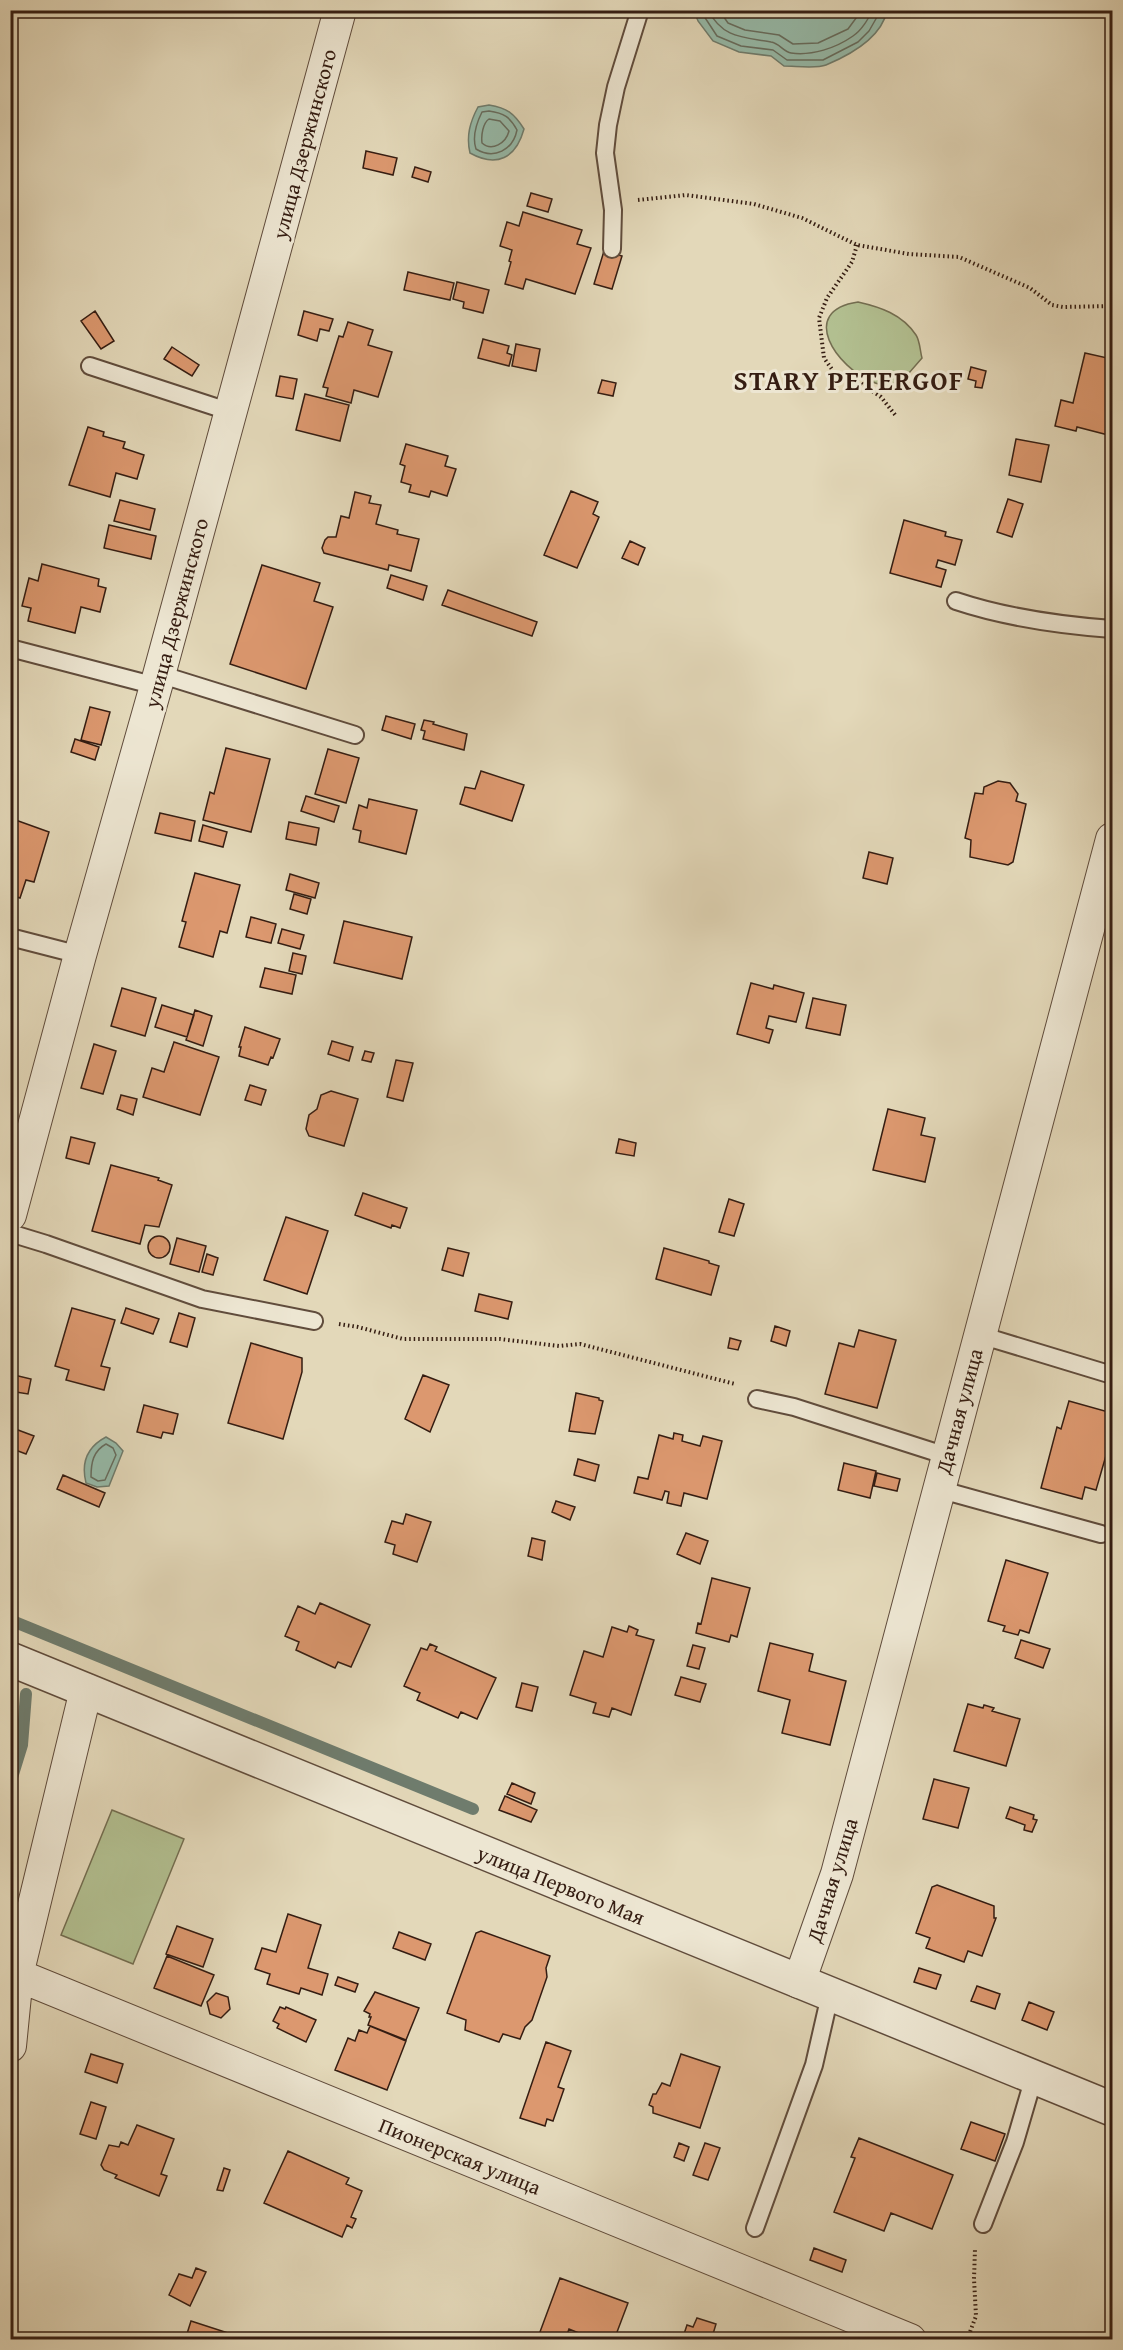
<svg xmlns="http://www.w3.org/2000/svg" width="1123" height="2350" font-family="'Gentium Book Plus',serif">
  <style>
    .green { fill: #b2bf90; stroke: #746e51; stroke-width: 1.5 }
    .water { fill: #96bbaa; stroke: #6f7c6d; stroke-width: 1.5 }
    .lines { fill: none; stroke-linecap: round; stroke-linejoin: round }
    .shore { stroke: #666c5e; stroke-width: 1.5 }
    .stream { stroke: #6f7c6d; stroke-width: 12 }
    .building { fill: #dc986f; stroke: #351d12; stroke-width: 1.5 }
    .service-casing { stroke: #604c3c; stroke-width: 20 }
    .minor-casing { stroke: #604c3c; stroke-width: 34 }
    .tertiary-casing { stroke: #604c3c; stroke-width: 36 }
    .path { stroke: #351d12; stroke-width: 4; stroke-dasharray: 1.5 3; stroke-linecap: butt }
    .service { stroke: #ede6d2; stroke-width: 16 }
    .minor { stroke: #ede6d2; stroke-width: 32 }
    .tertiary { stroke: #ede6d2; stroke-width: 33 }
    .labels { text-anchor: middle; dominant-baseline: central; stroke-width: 6; stroke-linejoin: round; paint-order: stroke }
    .street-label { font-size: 21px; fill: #351d12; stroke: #ede6d2 }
    .district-label { font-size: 27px; font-weight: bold; letter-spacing: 1.5px; fill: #351d12; stroke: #ede6d2 }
  </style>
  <rect width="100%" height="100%" fill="#e3d8b9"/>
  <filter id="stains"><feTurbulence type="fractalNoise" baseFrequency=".00333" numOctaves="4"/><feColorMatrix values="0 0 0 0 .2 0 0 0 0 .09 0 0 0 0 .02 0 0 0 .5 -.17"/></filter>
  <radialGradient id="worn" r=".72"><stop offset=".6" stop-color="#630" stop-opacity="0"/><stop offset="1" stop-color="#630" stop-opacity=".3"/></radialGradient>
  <path class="green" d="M858 302C880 307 902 314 916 335 920 341 920 351 922 358L909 373 891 385C885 385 878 385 873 382 837 368 797 311 858 302Z
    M112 1810 184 1839 133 1964 61 1935Z"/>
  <path class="water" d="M694 11V10L887 11C881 38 850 55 826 65 816 69 796 66 784 66L771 56 739 52 713 41 698 21Z
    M489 105C507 108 514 113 524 129 516 158 497 168 470 153 466 136 470 122 478 107Z
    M106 1437 116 1443 123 1451 109 1486 97 1487 86 1483C81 1463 87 1447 106 1437Z"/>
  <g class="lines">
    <path class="shore" d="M700 10 717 36 741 46 773 50 787 60H823L858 42 869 31 881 10
      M708 10C723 39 744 37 771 42 779 43 784 52 791 53 812 56 836 48 853 36 862 30 868 19 873 10
      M719 10 728 23 745 30 779 35 793 44 818 43 848 29 862 10
      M489 111C504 113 510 117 517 130 513 150 494 160 476 149 472 137 476 124 482 112Z
      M489 119 500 121 509 131C506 143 492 152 482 143 481 135 483 123 489 119Z
      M106 1444 113 1448 116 1455 105 1480 98 1481 91 1477C91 1463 93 1451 106 1444Z"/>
    <path class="stream" d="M10 1620 473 1809
      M10 1784 22 1745 26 1694"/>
  </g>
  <path class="building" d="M366 151 397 158 393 175 363 168Z
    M415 167 431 172 428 182 412 177Z
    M531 193 552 199 548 212 527 206Z
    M523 212 582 230 577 244 591 248 575 294 526 279 523 289 505 284 511 262 509 261 512 250 500 246 507 222 519 226Z
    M604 251 622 256 612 289 594 284Z
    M408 272 454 283 450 300 404 290Z
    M457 282 489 290 483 313 463 308 464 302 453 299Z
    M95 311 114 341 101 349 81 321Z
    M304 311 333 319 329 331 320 329 317 341 298 335Z
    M348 322 373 330 368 345 392 352 378 397 354 390 351 403 326 396 328 388 323 387 339 336 343 337Z
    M483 339 509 346 507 353 512 355 509 366 478 358Z
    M516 344 540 349 536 371 512 366Z
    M172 347 199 365 192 376 164 359Z
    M1085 353 1112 359V436L1077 427 1076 431 1055 426 1061 400 1073 403Z
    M971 367 986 371 982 388 975 387 976 381 968 379Z
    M280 376 297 379 293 399 276 396Z
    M602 380 616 383 613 396 598 393Z
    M305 394 349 405 340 441 296 430Z
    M88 427 104 432 103 436 125 442 123 448 144 455 137 479 116 473 110 497 69 485Z
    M1016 439 1049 445 1041 482 1009 475Z
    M406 444 448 456 445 466 456 469 447 496 431 491 429 497 409 492 411 485 401 482 405 466 400 464Z
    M571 491 598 502 593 514 599 517 577 568 544 555Z
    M355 492 371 496 369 503 381 505 376 524 398 530 397 534 419 539 411 571 389 565 388 570 324 553 322 548 325 540 328 537H336L341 516 349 518Z
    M1008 499 1023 504 1012 537 997 532Z
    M120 500 155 509 150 530 114 521Z
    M904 520 946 532 945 536 962 540 955 565 938 560 936 567 946 570 941 587 890 573Z
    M109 525 156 536 151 559 104 548Z
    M630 541 645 548 638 565 622 558Z
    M42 564 99 579 98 586 106 588 100 612 81 607 75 633 28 621 31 608 22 606 29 578 38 581Z
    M262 565 320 583 314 601 333 607 306 689 230 664Z
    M391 575 427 586 423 600 387 588Z
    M448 590 537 622 532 636 442 605Z
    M90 707 110 712 101 745 81 740Z
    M386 716 415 724 411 739 382 730Z
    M424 720 434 722 433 724 467 734 464 750 423 739 425 731 421 730Z
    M75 739 99 747 95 760 71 752Z
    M226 748 270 759 251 832 203 820 210 792 214 794Z
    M328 749 359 758 346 803 315 794Z
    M481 771 524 785 512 821 460 804 465 787 475 789Z
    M998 781 1010 783 1018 794 1016 801 1026 804 1013 862 1008 865 970 857 971 840 965 838 975 793 983 794 984 787Z
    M306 796 339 806 334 822 301 811Z
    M369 799 417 810 406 854 359 842 361 831 353 829 359 805 367 808Z
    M160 813 195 821 191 841 155 833Z
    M10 818 49 832 34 882 26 880 20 898 10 895Z
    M289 822 319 828 316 845 286 839Z
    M203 825 227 832 223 847 199 841Z
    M869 852 893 858 887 884 863 878Z
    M195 873 240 885 227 933 220 931 213 957 179 947 186 922 182 921Z
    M290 874 319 883 315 898 286 890Z
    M294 894 311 899 307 914 290 909Z
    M251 917 276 924 271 943 246 937Z
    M344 921 412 937 402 979 334 963Z
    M282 929 304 935 300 949 278 943Z
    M293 953 306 956 302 974 289 971Z
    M265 968 296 975 292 994 260 987Z
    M751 983 773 989 774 985 804 993 796 1022 769 1016 766 1028 773 1030 769 1043 737 1034Z
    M122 988 156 998 145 1036 111 1026Z
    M813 998 846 1005 840 1035 806 1028Z
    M162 1005 194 1015 187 1037 155 1027Z
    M195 1010 212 1016 203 1046 186 1040Z
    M245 1027 280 1039 273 1058 271 1057 268 1065 239 1056 241 1047H239Z
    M332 1041 353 1047 349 1061 328 1054Z
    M174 1042 219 1057 200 1115 143 1097 152 1068 164 1072Z
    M94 1044 116 1051 103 1094 81 1088Z
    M365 1051 374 1053 371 1062 362 1060Z
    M396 1060 413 1063 403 1101 387 1097Z
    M250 1085 266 1090 261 1105 245 1100Z
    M331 1091 358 1099 344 1146 309 1136 306 1129 309 1115 317 1109 321 1095Z
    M121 1095 137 1099 133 1115 117 1109Z
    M888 1109 925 1118 921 1135 935 1138 925 1182 873 1170Z
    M71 1137 95 1143 89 1164 66 1158Z
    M619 1139 636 1143 634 1156 616 1153Z
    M111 1165 159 1178 158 1180 172 1185 159 1227 145 1225 140 1244 92 1231Z
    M363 1193 407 1208 400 1228 392 1225 391 1228 355 1215Z
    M729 1199 744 1204 734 1236 719 1232Z
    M286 1217 328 1231 307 1294 264 1280Z
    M148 1247a11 11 0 1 1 22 0a11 11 0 1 1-22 0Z
    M177 1238 206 1246 199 1272 170 1264Z
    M448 1248 469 1253 463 1276 442 1270Z
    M664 1248 709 1261V1263L719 1266 711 1295 656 1279Z
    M207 1254 218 1258 213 1275 202 1272Z
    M479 1294 512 1302 508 1319 475 1311Z
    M72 1308 115 1320 101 1366 110 1368 104 1390 66 1380 69 1370 55 1366Z
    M126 1308 159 1319 153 1334 121 1323Z
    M179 1313 195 1318 187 1347 170 1342Z
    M775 1326 790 1331 786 1346 771 1341Z
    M859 1330 896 1340 877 1408 825 1394 839 1343 854 1347Z
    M730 1338 741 1341 738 1350 728 1348Z
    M251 1343 302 1358V1372L283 1439 228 1423Z
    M10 1374 31 1379 28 1394 10 1391Z
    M423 1375 449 1385 430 1432 405 1419Z
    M576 1393 599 1398V1400L603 1401 595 1434 569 1431Z
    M1069 1401 1112 1413V1454L1107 1452 1096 1490 1085 1487 1082 1499 1041 1488 1057 1427 1061 1429Z
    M144 1405 178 1414 173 1434 163 1432 161 1438 137 1432Z
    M10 1427 34 1436 26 1454 10 1448Z
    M674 1433 683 1435 682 1441 700 1446 703 1436 722 1441 707 1499 684 1493 681 1506 667 1503 669 1492 665 1491 662 1500 634 1493 638 1477 648 1479 659 1435 673 1439Z
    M578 1459 599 1465 595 1481 574 1475Z
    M844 1463 876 1471 870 1498 838 1490Z
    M877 1473 900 1479 897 1491 874 1486Z
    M63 1475 105 1493 99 1507 57 1489Z
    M556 1501 575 1507 570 1520 552 1512Z
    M406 1514 431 1522 417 1562 393 1554 395 1545 385 1542 392 1521 403 1524Z
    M686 1533 708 1541 700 1564 677 1554Z
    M532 1538 545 1541 542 1560 528 1556Z
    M1006 1560 1048 1573 1029 1633 1020 1630 1018 1635 1003 1631 1005 1626 988 1621Z
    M712 1578 750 1588 737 1637 731 1635 729 1642 696 1633 698 1623 701 1624Z
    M320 1603 370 1625 351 1667 338 1662 335 1668 296 1650 299 1642 285 1636 298 1606 315 1614Z
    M629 1626 638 1630 636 1635 654 1640 631 1715 612 1708 609 1717 593 1713 596 1703 570 1695 584 1651 603 1657 612 1627 627 1632Z
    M1021 1640 1050 1649 1043 1668 1015 1658Z
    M770 1643 813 1654 809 1671 846 1681 830 1745 782 1733 790 1700 758 1691Z
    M430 1644 437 1647 435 1651 496 1678 477 1719 461 1712 458 1718 417 1700 420 1693 404 1686 421 1648 427 1650Z
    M693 1645 705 1648 699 1669 687 1666Z
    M681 1677 706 1684 700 1702 675 1695Z
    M522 1683 538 1687 532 1711 516 1707Z
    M968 1704 983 1708 984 1705 994 1708 992 1711 1020 1719 1006 1766 954 1751Z
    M934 1779 969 1788 958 1828 923 1819Z
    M512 1783 535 1793 531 1804 507 1794Z
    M505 1796 537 1810 531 1822 499 1810Z
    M1010 1807 1034 1815 1033 1819 1037 1820 1032 1832 1024 1830 1025 1825 1006 1818Z
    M937 1885 994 1906V1918H996L982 1956 968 1951 964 1962 926 1948 930 1938 916 1933 932 1887Z
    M288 1914 321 1925 308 1968 328 1974 322 1995 301 1988 299 1994 267 1984 270 1974 255 1969 262 1948 276 1952Z
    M177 1926 213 1939 203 1967 166 1954Z
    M481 1931 550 1956 546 1968 547 1977 532 2020 525 2027 520 2039 503 2034 499 2042 465 2030 466 2020 447 2013 476 1933Z
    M399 1932 431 1944 425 1960 393 1948Z
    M167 1956 214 1975 201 2006 154 1988Z
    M919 1968 941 1975 936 1989 914 1982Z
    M338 1977 358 1984 355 1992 335 1985Z
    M977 1986 1000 1994 995 2009 971 2001Z
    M375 1992 419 2008 406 2040 368 2025 371 2017H369L370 2014 364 2011Z
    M216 1993 228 1997 230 2009 221 2018 210 2014 207 2002Z
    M1029 2002 1054 2012 1047 2030 1022 2020Z
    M280 2007 285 2009 286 2007 316 2020 306 2042 277 2028 279 2024 273 2021Z
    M370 2026 406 2041 387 2090 335 2070 348 2038 355 2041 359 2030 367 2033Z
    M546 2042 571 2051 558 2087 564 2089 553 2121 547 2119 545 2126 520 2118Z
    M91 2054 123 2064 117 2083 85 2072Z
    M681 2054 720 2067 700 2128 653 2113V2107L649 2105 653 2094H656L662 2083 670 2086Z
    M91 2102 106 2107 96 2139 80 2134Z
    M971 2122 1005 2134 995 2161 961 2149Z
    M137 2125 174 2139 161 2174 167 2176 159 2196 115 2178 117 2175 104 2170 101 2165 109 2145 119 2147 121 2142 128 2145Z
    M859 2138 953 2175 932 2229 891 2213 884 2231 834 2212 855 2158 851 2157Z
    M679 2143 689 2147 684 2161 674 2157Z
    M705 2143 720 2148 708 2180 693 2175Z
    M288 2151 349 2178 346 2184 362 2191 351 2217 356 2219 352 2228 347 2225 342 2237 264 2203Z
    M224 2168 230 2170 223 2191 217 2190Z
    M814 2248 846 2260 842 2272 810 2260Z
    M196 2268 206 2272 190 2306 169 2295 179 2274 192 2278Z
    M560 2278 628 2303 614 2340H596L569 2329 565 2340H537Z
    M697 2318 716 2324 713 2334 729 2340H682L687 2325 693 2327Z
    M191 2321 228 2333 226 2340H185Z"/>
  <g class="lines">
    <g class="service-casing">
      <path id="service" d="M612 249 613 210 605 153 608 125 616 87 640 10
        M90 366 231 412
        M956 601C1007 618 1058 625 1112 629
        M10 648 156 686
        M159 674 355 735
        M1092 916 1112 922
        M10 937 80 955
        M10 1233 46 1244 202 1299 314 1321
        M980 1335 1112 1375
        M757 1399 794 1407 947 1456
        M938 1489 1101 1534
        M983 2224 1015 2142 1034 2077
        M755 2228 814 2065 830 1995"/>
    </g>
    <g class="minor-casing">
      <path id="minor" d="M10 1215 80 955 156 686 340 10
        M10 1972 910 2340
        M799 1982 837 1874 1112 839
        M10 2046 17 1975 86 1690"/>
    </g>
    <g class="tertiary-casing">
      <path id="tertiary" d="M10 1659 1112 2109"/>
    </g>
    <path class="path" d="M638 200 686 195 754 204 802 218 857 245 909 254 959 257 1030 288 1052 305 1063 307 1112 306
      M857 245 852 262 827 298 819 318 824 358 836 375 859 382 881 397 896 416
      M339 1324 358 1327 403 1339H500L559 1346 580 1344 735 1384
      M967 2340 976 2316 974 2279 975 2249"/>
    <use href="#service" class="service"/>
    <use href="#minor" class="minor"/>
    <use href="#tertiary" class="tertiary"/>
  </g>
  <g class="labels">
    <g class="street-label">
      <text transform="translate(304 144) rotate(-75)">улица Дзержинского</text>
      <text transform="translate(176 613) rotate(-75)">улица Дзержинского</text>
      <text transform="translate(959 1411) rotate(-75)">Дачная улица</text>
      <text transform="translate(832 1880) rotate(-73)">Дачная улица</text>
      <text transform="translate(561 1885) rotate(22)">улица Первого Мая</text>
      <text transform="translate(460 2156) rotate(22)">Пионерская улица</text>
    </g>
    <g class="district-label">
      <text x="849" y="380">STARY PETERGOF</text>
    </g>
  </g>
  <rect width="1123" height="2350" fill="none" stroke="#e3d8b9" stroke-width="36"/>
  <rect x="12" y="12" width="1099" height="2326" fill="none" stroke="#351d12" stroke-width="3"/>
  <rect x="18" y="18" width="1087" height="2314" fill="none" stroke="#351d12" stroke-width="1.5"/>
  <rect width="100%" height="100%" filter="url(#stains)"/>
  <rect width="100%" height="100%" fill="url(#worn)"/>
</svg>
